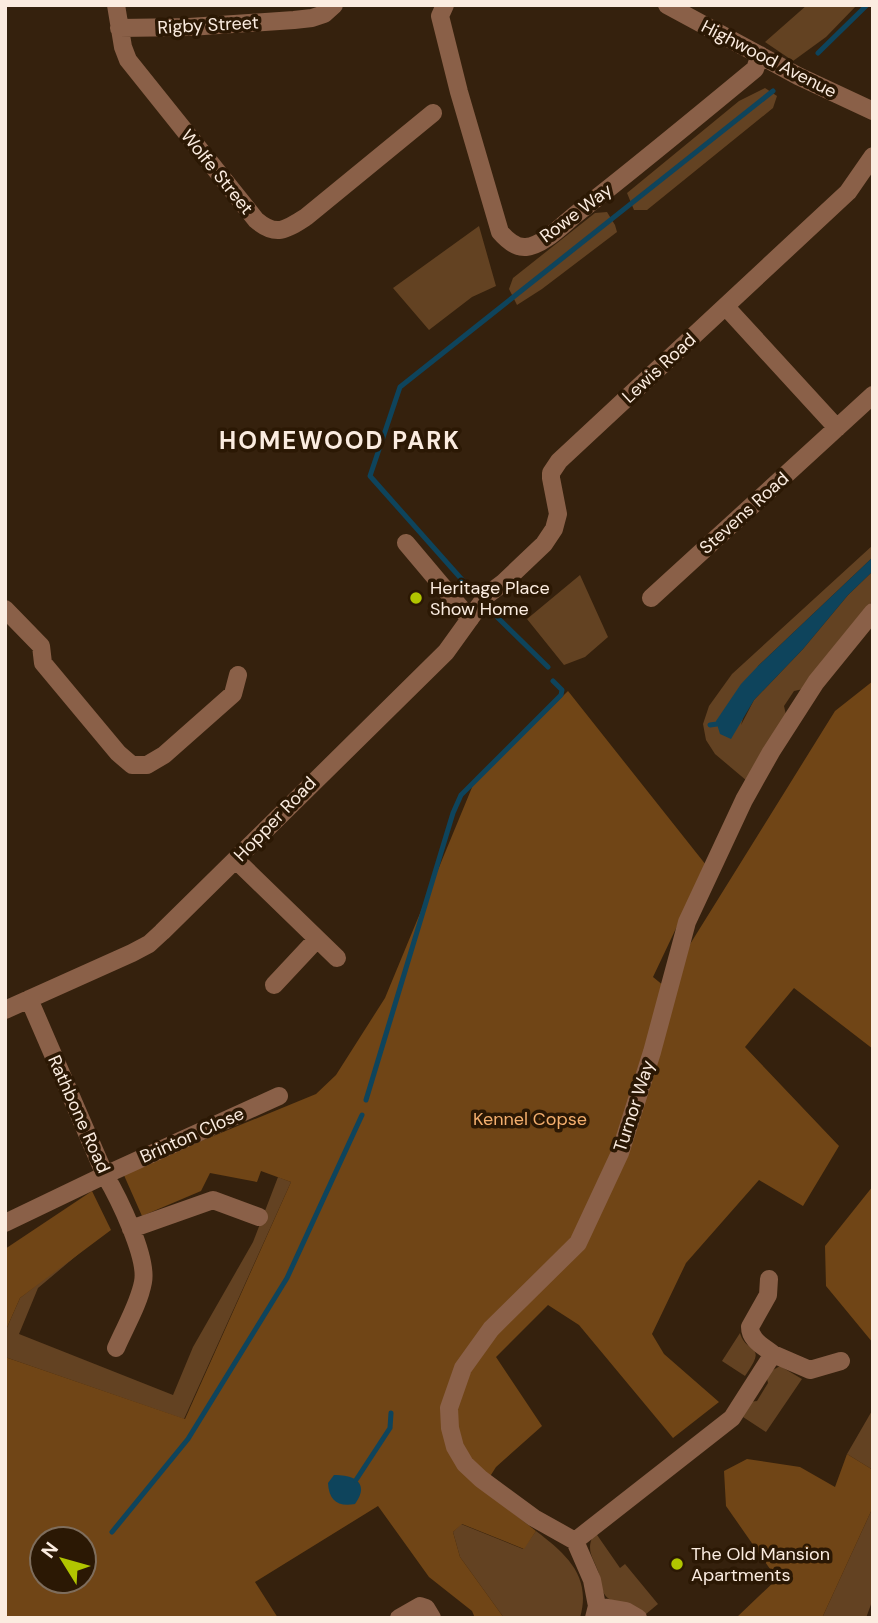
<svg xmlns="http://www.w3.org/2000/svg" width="878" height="1623" font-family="'DM Sans',sans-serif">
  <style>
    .green { fill: #634222 }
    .forest { fill: #704516; fill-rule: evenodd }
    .water { fill: #0e445c }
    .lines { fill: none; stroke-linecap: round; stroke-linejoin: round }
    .stream { stroke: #0e445c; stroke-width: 5 }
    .minor { stroke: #8a6048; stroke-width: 18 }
    .poi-dot { fill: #b1c500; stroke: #2b1804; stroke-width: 2.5 }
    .labels { text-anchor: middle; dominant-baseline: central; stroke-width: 7; stroke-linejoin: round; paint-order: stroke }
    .street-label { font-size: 18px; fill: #fbece0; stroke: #2b1804 }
    .poi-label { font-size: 18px; fill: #fbece0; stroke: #2b1804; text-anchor: start }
    .park-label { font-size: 18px; fill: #f4af6e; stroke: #2b1804 }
    .district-label { font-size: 24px; font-weight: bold; letter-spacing: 2px; fill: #fbece0; stroke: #2b1804 }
  </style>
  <rect width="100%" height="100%" fill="#35210d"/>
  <path class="green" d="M807 5H857L826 37 793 61 765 42Z
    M765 88 777 96 773 108 647 210H634L627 193 739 101Z
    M607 212 615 225 617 232 542 289 517 305 509 289 513 278 595 213Z
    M479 226 496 286 472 297 429 330 393 288Z
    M873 545V557L758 666 741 725 754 700 803 649 848 595 873 571V600L803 689 794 691 784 706 786 715 747 781 715 754 706 740 703 724 709 706 732 674Z
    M580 575 608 637 585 657 564 665 527 619Z
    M278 1177 291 1182 184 1419 5 1357V1332L20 1298 101 1235 38 1288 19 1334 173 1395 193 1347 253 1242Z
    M740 1333C746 1355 769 1342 745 1376L722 1361Z
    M780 1366 802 1379 766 1432 743 1417 749 1402 757 1401 768 1383 766 1374Z
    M873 1409V1470L847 1454Z
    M873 1507V1599L866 1618H822Z
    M461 1524 523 1549 536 1531C566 1554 592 1576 580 1618H504L460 1557 453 1532Z
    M595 1532 620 1568 625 1564 658 1604 646 1614C634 1606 621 1606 609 1599 600 1593 602 1583 599 1574 594 1557 584 1551 595 1532Z"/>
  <path class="forest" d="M873 681V1049L794 988 745 1047 839 1146 803 1206 759 1180 686 1263 652 1334 664 1354 719 1402 673 1438 579 1325 548 1305 496 1357 542 1426 496 1467 482 1489 536 1531 524 1549 462 1524 453 1532 460 1557 504 1618H475L472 1611 429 1577 378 1506 255 1582 278 1618H5V1357L185 1419 291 1182 261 1171 257 1182 210 1173 201 1191 142 1216 123 1173 316 1094 336 1075 385 998 473 785 568 691 706 865 653 977 664 986 835 711ZM42 1539H84V1581H42Z
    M873 1186V1343L826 1286 825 1246Z
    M92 1191 111 1230 20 1298 5 1332V1249Z
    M847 1454 873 1470V1507L822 1618H736L777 1579 726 1506 724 1471 747 1459 800 1467 835 1487Z"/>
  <path class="water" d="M873 557V571L848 595 803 649 754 700 731 739 720 734 716 721 741 684 758 666Z
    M334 1475C355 1475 370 1483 355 1504 338 1507 329 1501 328 1483Z"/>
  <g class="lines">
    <path class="stream" d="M818 53 867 5
      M473 592 370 476 400 387 773 91
      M494 614 548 667
      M710 725 717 724
      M366 1100 453 813 461 795 561 695 562 690 553 681
      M356 1480 390 1428 391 1413
      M112 1532 188 1439 287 1278 362 1115"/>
    <path class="minor" d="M116 5 123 47 128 60 256 220C276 237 286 230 306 217L433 113
      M445 5 440 16 459 92 500 232C506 239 515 248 526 247 545 245 565 222 580 211 639 165 697 117 755 69L760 55
      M667 5 798 76 873 111
      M119 28 189 27 294 20 312 18 324 14 334 5
      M726 307 837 428
      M406 543 470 619
      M651 598 873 395
      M5 609 41 646 43 663 118 753 132 765H147L164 755 233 694 238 675
      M236 860 337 958
      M274 985 317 939
      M29 999 105 1175C118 1197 148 1257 143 1282 139 1304 125 1327 116 1348
      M5 1010 132 953 149 944 162 932 446 652 487 595 503 583 544 544 554 529 558 514 551 478V473L559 461 848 192 873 156
      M5 1223 105 1175 279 1096
      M131 1229 213 1200 259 1217
      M773 1354 810 1370 841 1361
      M575 1541 732 1418 773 1354C763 1346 750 1340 750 1327L768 1295 769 1279
      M597 1606 626 1611 638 1618
      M399 1618 420 1606 426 1608 432 1618
      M594 1618 597 1606 592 1580 575 1541 534 1518 481 1479 465 1464 455 1447 450 1428 449 1408 463 1368 491 1329 578 1243 620 1153 652 1052 687 922 744 800 771 752 816 682 873 612"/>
  </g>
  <g class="poi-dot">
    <circle cx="416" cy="598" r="7"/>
    <circle cx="677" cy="1564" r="7"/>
  </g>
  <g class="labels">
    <g class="street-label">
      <text transform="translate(208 25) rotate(-3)">Rigby Street</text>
      <text transform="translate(769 59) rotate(27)">Highwood Avenue</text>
      <text transform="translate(217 172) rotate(51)">Wolfe Street</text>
      <text transform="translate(576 213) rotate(-37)">Rowe Way</text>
      <text transform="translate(659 368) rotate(-43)">Lewis Road</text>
      <text transform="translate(744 513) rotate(-42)">Stevens Road</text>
      <text transform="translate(275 819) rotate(-46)">Hopper Road</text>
      <text transform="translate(634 1106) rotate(-72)">Turnor Way</text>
      <text transform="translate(79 1114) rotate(66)">Rathbone Road</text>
      <text transform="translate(192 1135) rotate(-24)">Brinton Close</text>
    </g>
    <g class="poi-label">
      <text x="430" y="588">Heritage Place<tspan x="430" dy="21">Show Home</tspan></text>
      <text x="691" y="1554">The Old Mansion<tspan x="691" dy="21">Apartments</tspan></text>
    </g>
    <g class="park-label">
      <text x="530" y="1119">Kennel Copse</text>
    </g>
    <g class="district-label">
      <text x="340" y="440">HOMEWOOD PARK</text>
    </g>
  </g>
  <rect width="878" height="1623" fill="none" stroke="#fbece0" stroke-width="14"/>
  <g transform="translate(63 1560) rotate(307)"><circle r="33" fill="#2b1804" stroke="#7e6d5c" stroke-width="2"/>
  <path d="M0-5L12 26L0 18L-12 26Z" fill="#b1c500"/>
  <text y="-10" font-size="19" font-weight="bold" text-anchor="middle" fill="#fbece0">N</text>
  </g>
</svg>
